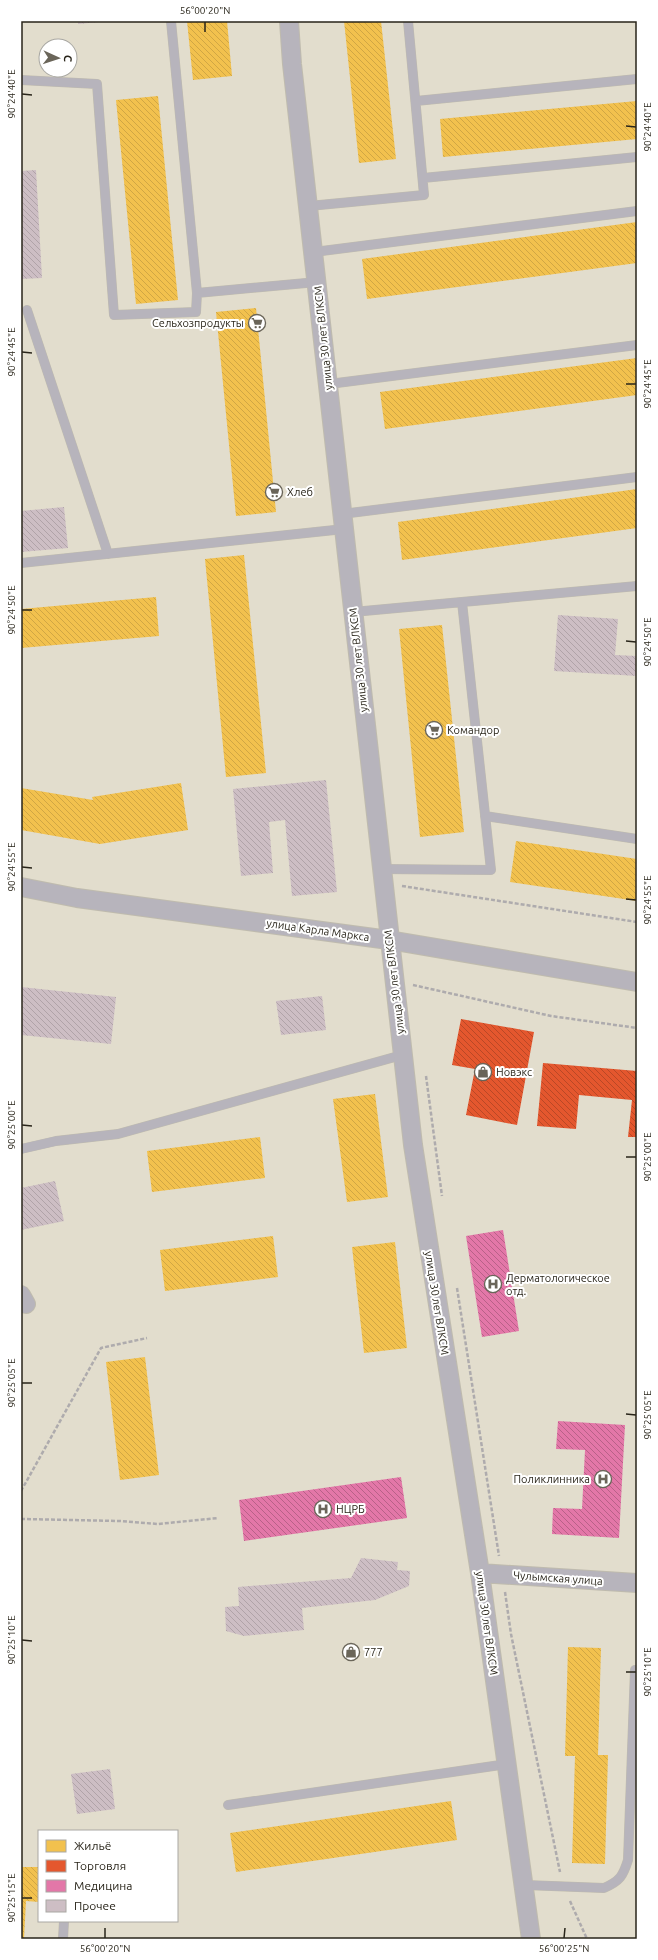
<svg xmlns="http://www.w3.org/2000/svg" width="658" height="1960" font-family="Ubuntu,sans-serif">
  <style>
    .homes { fill: url(#homes-back-hatch) }
    .shops { fill: url(#shops-back-hatch) }
    .health { fill: url(#health-back-hatch) }
    .building { fill: url(#building-back-hatch) }
    .lines { fill: none; stroke-linecap: round; stroke-linejoin: round }
    .lane-casing { stroke: #bfbbae; stroke-width: 10 }
    .street-casing { stroke: #bfbbae; stroke-width: 20 }
    .path { stroke: #aeabad; stroke-width: 2.5; stroke-dasharray: 4 2; stroke-linecap: butt }
    .lane { stroke: #b7b4bc; stroke-width: 9 }
    .street { stroke: #b7b4bc; stroke-width: 18 }
    .ticks { fill: none; stroke: #29251a; stroke-width: 1.5 }
    .labels { text-anchor: middle; dominant-baseline: central; stroke-width: 4; stroke-linejoin: round; paint-order: stroke }
    .poi-label { font-size: 11px; fill: #29251a; stroke: #fff; text-anchor: start }
    .street-label { font-size: 11px; fill: #29251a; stroke: #fff }
    .neatline { fill: none; stroke: #29251a; stroke-width: 1.5 }
    .ticks-label { font-size: 10px; text-anchor: middle; fill: #29251a }
  </style>
  <defs>
    <pattern id="homes-back-hatch" width="6" height="6" patternUnits="userSpaceOnUse"><rect width="6" height="6" fill="#f2c14e"/><path d="M-1 5l2 2M0 0l6 6M5-1l2 2" fill="none" stroke="#d0a644"/></pattern>
    <pattern id="shops-back-hatch" width="6" height="6" patternUnits="userSpaceOnUse"><rect width="6" height="6" fill="#e4572e"/><path d="M-1 5l2 2M0 0l6 6M5-1l2 2" fill="none" stroke="#b94826"/></pattern>
    <pattern id="health-back-hatch" width="6" height="6" patternUnits="userSpaceOnUse"><rect width="6" height="6" fill="#e377a8"/><path d="M-1 5l2 2M0 0l6 6M5-1l2 2" fill="none" stroke="#b86188"/></pattern>
    <pattern id="building-back-hatch" width="6" height="6" patternUnits="userSpaceOnUse"><rect width="6" height="6" fill="#cdbec4"/><path d="M-1 5l2 2M0 0l6 6M5-1l2 2" fill="none" stroke="#b0a3a8"/></pattern>
  </defs>
  <rect width="100%" height="100%" fill="#e2ddcd"/>
  <path class="homes" d="M187 21H227L232 76 193 80Z
    M344 21H381L396 159 359 163Z
    M158 96 178 300 136 304 116 100Z
    M637 101V139L443 157 440 119Z
    M637 222V263L367 299 362 259Z
    M256 308 276 512 236 516 216 312Z
    M637 358V395L385 429 380 392Z
    M637 489V528L402 560 398 522Z
    M244 555 266 773 226 777 205 559Z
    M156 597 159 636 21 648V609Z
    M442 625 464 832 420 837 399 629Z
    M181 783 188 830 100 844 21 830V788L93 800 92 797Z
    M516 841 637 859V901L510 882Z
    M375 1094 388 1197 347 1202 333 1099Z
    M260 1137 265 1178 152 1192 147 1151Z
    M273 1236 278 1277 165 1291 160 1250Z
    M395 1242 407 1348 364 1353 352 1247Z
    M145 1357 159 1475 120 1480 106 1362Z
    M568 1647 601 1648 598 1755H608L605 1864 572 1863 575 1756H565Z
    M451 1801 457 1840 236 1872 230 1833Z
    M21 1867H39V1902L26 1901 24 1939H21Z"/>
  <path class="shops" d="M461 1019 534 1032 517 1125 466 1115 475 1069 452 1065Z
    M543 1063 637 1071V1137H628L632 1100 579 1095 576 1129 537 1126Z"/>
  <path class="health" d="M503 1230 519 1331 482 1337 466 1236Z
    M558 1421 625 1425 619 1538 552 1534 553 1508 582 1509 585 1450 556 1449Z
    M401 1477 407 1518 244 1541 239 1500Z"/>
  <path class="building" d="M78 21H99V22L78 24Z
    M36 170 42 278 21 279V171Z
    M64 507 68 548 21 552V511Z
    M558 615 618 619 615 655 637 656V676L554 671Z
    M326 780 337 892 292 896 285 820 269 822 273 873 241 876 233 789Z
    M21 987 116 997 111 1044 21 1035Z
    M322 996 326 1030 281 1035 276 1001Z
    M55 1181 64 1221 21 1230V1188Z
    M361 1558 398 1562 397 1570 410 1571 409 1586 375 1600 302 1608 304 1630 244 1636 226 1631 225 1607 239 1606 238 1587 351 1578Z
    M110 1769 115 1809 77 1814 71 1774Z"/>
  <g class="lines">
    <g class="lane-casing">
      <path id="lane" d="M171 21 197 293
        M21 80 97 84 114 315 196 312 197 293 317 282
        M416 101 637 79
        M423 178 637 157
        M309 206 424 195 408 21
        M314 252 637 211
        M27 310 108 554
        M329 384 637 345
        M342 514 637 477
        M21 563 344 529
        M353 612 637 586
        M485 816 637 839
        M381 869 491 870 462 602
        M21 1149 56 1141 118 1134 402 1055
        M228 1805 507 1764
        M525 1885 604 1888C620 1881 623 1876 628 1860L635 1670 637 1671
        M63 1939 64 1921"/>
    </g>
    <g class="street-casing">
      <path id="street" d="M289 21 292 64 413 1145 480 1573 531 1939
        M21 887 77 898 389 940 637 982
        M21 1295 26 1304
        M480 1573 637 1583"/>
    </g>
    <path class="path" d="M402 886 637 922
      M413 985 551 1016 637 1028
      M426 1076 442 1196
      M457 1288 499 1556
      M21 1491 101 1348 147 1338
      M21 1519 120 1521 158 1524 218 1518
      M505 1592 511 1634 560 1872
      M570 1901 587 1939"/>
    <use href="#lane" class="lane"/>
    <use href="#street" class="street"/>
  </g>
  <path class="ticks" d="M205 32V22M22 94 32 95M626 126 636 127M22 352 32 353M626 384H636M22 610H32M626 641 636 642M22 867 32 868M626 899 636 900M22 1125 32 1126M626 1157H636M22 1383H32M626 1414 636 1415M22 1640 32 1641M626 1672H636M22 1898H32M105 1938V1928M564 1938 565 1928"/>
  <defs>
    <g id="supermarket-ring" transform="scale(0.9)"><circle r="9.5" fill="#fff" stroke="#6a6559" stroke-width="1.5"/><path d="M-6-5.5h2.5l.6 2H6L4.5 2H-2.5L-4.4-4H-6ZM-1.5 3.2a1.3 1.3 0 1 0 .1 0ZM3 3.2a1.3 1.3 0 1 0 .1 0Z" fill="#6a6559"/></g>
    <g id="shop-ring" transform="scale(0.9)"><circle r="9.5" fill="#fff" stroke="#6a6559" stroke-width="1.5"/><path d="M-5-2.5h2.3a2.7 3.5 0 0 1 5.4 0H5L5.5 6h-11ZM-1.5-2.5h3a1.5 2.3 0 0 0-3 0Z" fill="#6a6559"/></g>
    <g id="hospital-ring" transform="scale(0.9)"><circle r="9.5" fill="#fff" stroke="#6a6559" stroke-width="1.5"/><path d="M-5-5h3v3.5h4V-5h3V5h-3V1.5h-4V5h-3Z" fill="#6a6559"/></g>
  </defs>
  <g fill-rule="evenodd">
    <use href="#supermarket-ring" x="257" y="323"/>
    <use href="#supermarket-ring" x="274" y="492"/>
    <use href="#supermarket-ring" x="434" y="730"/>
    <use href="#shop-ring" x="483" y="1072"/>
    <use href="#hospital-ring" x="493" y="1284"/>
    <use href="#hospital-ring" x="603" y="1479"/>
    <use href="#hospital-ring" x="323" y="1509"/>
    <use href="#shop-ring" x="351" y="1652"/>
  </g>
  <g class="labels">
    <g class="poi-label">
      <text x="244" y="323" text-anchor="end">Сельхозпродукты</text>
      <text x="287" y="492">Хлеб</text>
      <text x="447" y="730">Командор</text>
      <text x="496" y="1072">Новэкс</text>
      <text x="506" y="1278">Дерматологическое<tspan x="506" dy="13">отд.</tspan></text>
      <text x="590" y="1479" text-anchor="end">Поликлинника</text>
      <text x="336" y="1509">НЦРБ</text>
      <text x="364" y="1652">777</text>
    </g>
    <g class="street-label">
      <text transform="translate(323 338) rotate(-96)">улица 30 лет ВЛКСМ</text>
      <text transform="translate(358 660) rotate(-96)">улица 30 лет ВЛКСМ</text>
      <text transform="translate(318 930) rotate(8)">улица Карла Маркса</text>
      <text transform="translate(394 982) rotate(-97)">улица 30 лет ВЛКСМ</text>
      <text transform="translate(437 1303) rotate(81)">улица 30 лет ВЛКСМ</text>
      <text transform="translate(558 1578) rotate(4)">Чулымская улица</text>
      <text transform="translate(487 1623) rotate(82)">улица 30 лет ВЛКСМ</text>
    </g>
  </g>
  <rect width="658" height="1960" fill="none" stroke="#ffffff" stroke-width="44"/>
  <rect x="38" y="1830" width="140" height="92" fill="#ffffff" stroke="#a9a8a3"/>
  <rect x="46" y="1840" width="20" height="12" fill="#f2c14e" stroke="#a9a8a3"/>
  <text x="74" y="1850" font-size="12" fill="#29251a">Жильё</text>
  <rect x="46" y="1860" width="20" height="12" fill="#e4572e" stroke="#a9a8a3"/>
  <text x="74" y="1870" font-size="12" fill="#29251a">Торговля</text>
  <rect x="46" y="1880" width="20" height="12" fill="#e377a8" stroke="#a9a8a3"/>
  <text x="74" y="1890" font-size="12" fill="#29251a">Медицина</text>
  <rect x="46" y="1900" width="20" height="12" fill="#cdbec4" stroke="#a9a8a3"/>
  <text x="74" y="1910" font-size="12" fill="#29251a">Прочее</text>
  <g transform="translate(58 58) rotate(93)"><circle r="19" fill="#ffffff" stroke="#a9a8a3"/>
  <path d="M0-3L7 15L0 10L-7 15Z" fill="#6a6559"/>
  <text y="-6" font-size="11" font-weight="bold" text-anchor="middle" fill="#29251a">С</text>
  </g>
  <rect x="22" y="22" width="614" height="1916" class="neatline"/>
  <g class="ticks-label">
    <text x="205" y="14">56°00'20"N</text>
    <text transform="translate(11 94) rotate(-90)" y="4">90°24'40"E</text>
    <text transform="translate(647 127) rotate(-90)" y="4">90°24'40"E</text>
    <text transform="translate(11 352) rotate(-90)" y="4">90°24'45"E</text>
    <text transform="translate(647 384) rotate(-90)" y="4">90°24'45"E</text>
    <text transform="translate(11 610) rotate(-90)" y="4">90°24'50"E</text>
    <text transform="translate(647 642) rotate(-90)" y="4">90°24'50"E</text>
    <text transform="translate(11 867) rotate(-90)" y="4">90°24'55"E</text>
    <text transform="translate(647 900) rotate(-90)" y="4">90°24'55"E</text>
    <text transform="translate(11 1125) rotate(-90)" y="4">90°25'00"E</text>
    <text transform="translate(647 1157) rotate(-90)" y="4">90°25'00"E</text>
    <text transform="translate(11 1383) rotate(-90)" y="4">90°25'05"E</text>
    <text transform="translate(647 1415) rotate(-90)" y="4">90°25'05"E</text>
    <text transform="translate(11 1640) rotate(-90)" y="4">90°25'10"E</text>
    <text transform="translate(647 1672) rotate(-90)" y="4">90°25'10"E</text>
    <text transform="translate(11 1898) rotate(-90)" y="4">90°25'15"E</text>
    <text x="105" y="1952">56°00'20"N</text>
    <text x="564" y="1952">56°00'25"N</text>
  </g>
</svg>
